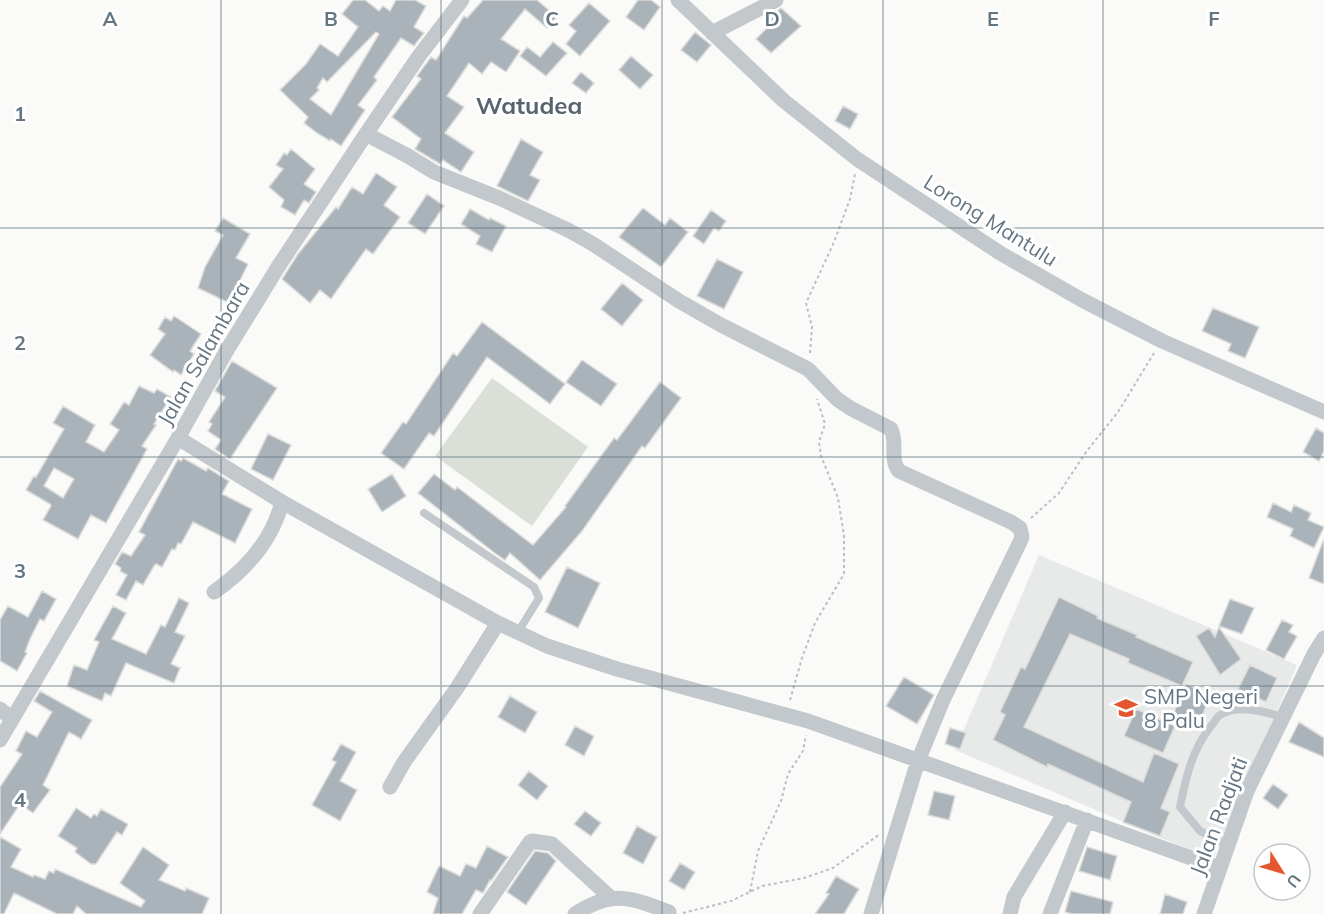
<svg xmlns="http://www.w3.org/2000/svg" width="1324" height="914" font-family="Mulish,sans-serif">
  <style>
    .built { fill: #e8e9e9 }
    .green { fill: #dadfd7 }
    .building { fill: #aab3b9; stroke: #dcdcda; stroke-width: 1.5; fill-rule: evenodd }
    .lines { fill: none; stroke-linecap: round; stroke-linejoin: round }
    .path { stroke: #bbbfc2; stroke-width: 2; stroke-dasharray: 3 3; stroke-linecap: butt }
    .lane { stroke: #c3c8cc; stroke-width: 8 }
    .street { stroke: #c3c8cc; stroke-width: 15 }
    .grid { fill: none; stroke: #657683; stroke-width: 1.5; stroke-opacity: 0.55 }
    .labels { text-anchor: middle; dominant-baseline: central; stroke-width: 6; stroke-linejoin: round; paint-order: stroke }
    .street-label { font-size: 21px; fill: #657683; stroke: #fff }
    .poi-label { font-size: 21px; fill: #657683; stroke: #fff; text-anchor: start }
    .quarter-label { font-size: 24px; font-weight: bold; fill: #57646e; stroke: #fff }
    .grid-label { font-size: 20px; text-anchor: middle; font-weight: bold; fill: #657683; stroke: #fff; stroke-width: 6; stroke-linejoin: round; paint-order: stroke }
  </style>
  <rect width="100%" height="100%" fill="#fafaf8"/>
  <path class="built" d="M1039 555 1297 665 1213 860 955 750Z"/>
  <path class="green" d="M492 378 588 447 532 526 435 456Z"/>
  <path class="building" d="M353 0H365L379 11 383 6 390 11 396 0H415L426 6 414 27 424 33 414 46 401 38 374 77 377 80 358 105 365 110 341 146 331 139 330 141 317 133 304 123 308 117 280 90 306 64 320 44 338 56 358 27 342 14ZM376 32 379 34 331 115 310 99 319 90 317 88 323 78 327 82Z
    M483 0H537L557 17 547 28 525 9 501 39 520 51 506 72 491 62 482 74 469 63 447 96 464 107 445 133 474 152 461 172 443 160 440 164 415 149 421 139 392 117 421 79 417 76 431 57 436 60 464 16 467 18Z
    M638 0H651L660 7 644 30 626 17Z
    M589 3 610 21 580 56 566 44 576 31 569 25Z
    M781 8 801 26 771 53 756 39 773 22 768 18Z
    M695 32 711 45 697 62 681 50Z
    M553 42 567 53 546 76 520 56 527 47 540 57Z
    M631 56 653 75 640 89 619 70Z
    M581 72 594 83 586 93 572 83Z
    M843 106 858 114 850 129 835 121Z
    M521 139 543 152 530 175 540 180 528 201 497 186Z
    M291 149 315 169 304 184 316 192 309 203 304 200 295 215 281 207 284 200 269 187 283 169 276 165 284 153 287 155Z
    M376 173 397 187 384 205 400 217 373 254 366 249 331 299 320 290 310 303 282 279 298 254 336 207 338 209 352 187 363 194Z
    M427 194 444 206 425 234 408 223Z
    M643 208 665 225 670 218 688 232 661 267 619 237Z
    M470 209 489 220 490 218 506 226 492 252 476 244 480 236 461 224Z
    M711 210 726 221 719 231 714 228 704 244 693 236Z
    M223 218 250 234 236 258 248 264 229 303 198 288 205 267 223 235 215 231Z
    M717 259 743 272 724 309 697 296Z
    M622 283 643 300 622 326 601 309Z
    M1213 308 1259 327 1245 358 1228 351 1231 344 1202 331Z
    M174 316 201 334 190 351 194 354 181 375 174 370 173 372 150 355 165 334 158 329 165 317 171 321Z
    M482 322 565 384 550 404 487 357 434 436 429 433 404 469 381 453 403 422 406 424 453 353 457 356Z
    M582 360 617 384 601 406 566 382Z
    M232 361 277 388 230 459 215 449 221 440 208 431 212 424 209 422 225 397 215 391Z
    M660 382 681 398 645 448 642 446 582 531 540 580 510 553 505 560 496 554 418 493 434 474 455 490 457 487 533 545 566 507 565 506 614 438 617 440Z
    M139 386 154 393 157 389 171 397 154 424 156 425 142 446 147 449 106 523 91 515 78 539 43 520 51 506 50 504 26 490 34 476 36 477 64 429 53 423 63 406 95 425 86 442 104 452 119 430 110 424 124 402 129 405ZM54 468 74 479 63 498 44 486Z
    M1316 428 1324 433V451L1319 461 1303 452Z
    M268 434 291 445 273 480 251 469Z
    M183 458 206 471 208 468 229 481 222 494 252 509 235 543 193 522 181 544 178 543 175 550 172 549 162 567 156 564 154 566 143 585 136 581 126 600 116 595 127 575 120 571 121 568 115 564 122 552 131 556 145 535 139 532 178 459 181 461Z
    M392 474 406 496 382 512 368 489Z
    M1273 503 1291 512 1294 505 1311 513 1308 520 1324 527 1314 548 1290 536 1293 529 1267 517Z
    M1323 541H1324V584L1309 578Z
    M567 567 600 583 578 628 545 612Z
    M42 591 56 599 44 621 40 619 30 639 25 652 27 653 17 671 0 661V620L8 606 28 617Z
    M1059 597 1098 616 1097 618 1137 635 1136 637 1193 662 1182 686 1128 663 1129 659 1070 634 1024 727 1143 782 1154 753 1179 764 1161 808 1170 812 1160 836 1123 822 1131 802 1048 764 1047 767 993 740 1005 715 1000 712 1021 667 1025 669Z
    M179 598 189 603 175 632 185 636 171 664 180 668 174 683 126 663 111 696 105 693 102 701 67 686 74 665 87 670 99 642 94 640 113 606 126 613 112 639 146 654 161 625 165 627Z
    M1230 599 1254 608 1242 634 1219 626Z
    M1282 620 1293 625 1289 632 1297 636 1284 659 1266 650Z
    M1219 627 1241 659 1220 675 1196 636 1209 628 1215 637Z
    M1250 665 1277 678 1266 702 1238 689Z
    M904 677 934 695 917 724 886 706Z
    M1186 684 1211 695 1196 730 1171 719Z
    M40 691 92 720 81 739 69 732 43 785 50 790 33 813 20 804 0 834V787L22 754 16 751 26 731 37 737 52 712 34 701Z
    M510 696 537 712 525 733 498 717Z
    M1136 709 1175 726 1163 753 1124 736Z
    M1299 722 1324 738V757L1289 742Z
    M575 726 594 736 584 756 565 745Z
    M950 728 966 733 960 749 945 744Z
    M341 744 356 752 340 781 357 790 340 821 312 805 336 762 332 760Z
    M529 771 548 786 537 800 518 785Z
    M1273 784 1288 795 1278 809 1263 798Z
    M934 791 955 796 949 820 928 815Z
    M76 808 91 818 94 814 97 816 101 809 128 824 122 835 117 832 96 864H91L75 852 77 848 58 836Z
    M585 811 601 823 591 836 574 824Z
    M637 826 657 837 643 864 623 853Z
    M0 837 21 849 11 867 33 877 34 875 45 879 49 871 54 873 55 869 141 907 145 901 120 883 143 847 169 865 159 880 185 891 186 888 209 898 202 914H86L77 906 73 914H57L14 893 4 914H0Z
    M487 846 508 857 491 881 490 880 483 893 476 890 462 914H433L438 898 427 892 439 866 460 876 466 864 476 868Z
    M1087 847 1117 856 1110 880 1079 871Z
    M535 851 548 853 556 861 526 905 507 892Z
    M680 863 695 872 684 890 669 881Z
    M836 876 859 889 844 914H815L829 894 826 893Z
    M1071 891 1113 902 1110 914H1072L1065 912Z
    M1165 894 1187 902 1183 914H1160Z"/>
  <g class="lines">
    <path class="path" d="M810 353 812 327 806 303 834 242 850 199 855 174
      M1031 518 1059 493 1086 452 1118 412 1154 353
      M790 700 802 658 815 623 844 574V535L838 498 821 456 819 442 825 424 817 399
      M750 892 758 851 781 801 788 774 803 751 806 735
      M683 913 731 901 762 886 804 878 833 868 880 834"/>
    <path class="lane" d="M424 513 534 587 539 598 518 632
      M1227 845 1200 831 1180 807C1186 777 1192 750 1211 726 1214 723 1217 717 1220 715 1237 704 1266 711 1283 718"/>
    <path class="street" d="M678 0 784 101 857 159 1000 253 1082 300 1162 341 1324 412
      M712 33 776 0
      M366 134 408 156 434 172 499 198 568 230 593 244 679 301 721 325 808 369 837 399 850 408 891 429C898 443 889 459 899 471L1011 522 1020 528 1022 537 1020 542 943 700 918 761 871 914
      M178 438 282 502 498 623 547 646 617 669 808 721 1219 868
      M214 592C247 569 272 541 282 502
      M0 709 12 719
      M0 740 178 438 227 350 278 267 366 134 419 56 462 0
      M390 787 404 762 457 688 498 623
      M480 914 530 842 532 841 552 844 611 898
      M575 914C612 890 630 897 669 912
      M1010 914 1014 897 1065 812
      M1050 914 1087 820
      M1204 914 1247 791 1314 654 1324 638"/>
  </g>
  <path class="grid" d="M221 0V914M441 0V914M662 0V914M883 0V914M1103 0V914M0 228H1324M0 457H1324M0 686H1324"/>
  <defs>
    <g id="school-bare" transform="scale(1.8)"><path d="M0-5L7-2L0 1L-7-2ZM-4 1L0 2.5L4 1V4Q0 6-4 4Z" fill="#e4572e" stroke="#fff" stroke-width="2.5" paint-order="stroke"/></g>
  </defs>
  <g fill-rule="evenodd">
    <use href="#school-bare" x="1126" y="708"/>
  </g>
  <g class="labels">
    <g class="street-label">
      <text transform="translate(991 220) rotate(32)">Lorong Mantulu</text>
      <text transform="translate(203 353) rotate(-60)">Jalan Salambara</text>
      <text transform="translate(1218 816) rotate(-69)">Jalan Radjati</text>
    </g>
    <g class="poi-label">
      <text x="1144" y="696">SMP Negeri<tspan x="1144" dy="24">8 Palu</tspan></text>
    </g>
    <g class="quarter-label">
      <text x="529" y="105">Watudea</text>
    </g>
  </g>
  <g class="grid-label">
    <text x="110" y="26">A</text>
    <text x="331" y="26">B</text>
    <text x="552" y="26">C</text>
    <text x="772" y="26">D</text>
    <text x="993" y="26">E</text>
    <text x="1214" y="26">F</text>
    <text x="20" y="121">1</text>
    <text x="20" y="350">2</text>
    <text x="20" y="578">3</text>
    <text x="20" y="807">4</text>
  </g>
  <g transform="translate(1282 872) rotate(127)"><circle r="28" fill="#ffffff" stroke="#c1c8cd" stroke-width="1.5"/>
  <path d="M0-4.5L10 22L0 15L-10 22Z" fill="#e4572e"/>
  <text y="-9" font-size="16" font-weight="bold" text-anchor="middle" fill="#657683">U</text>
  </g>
</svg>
